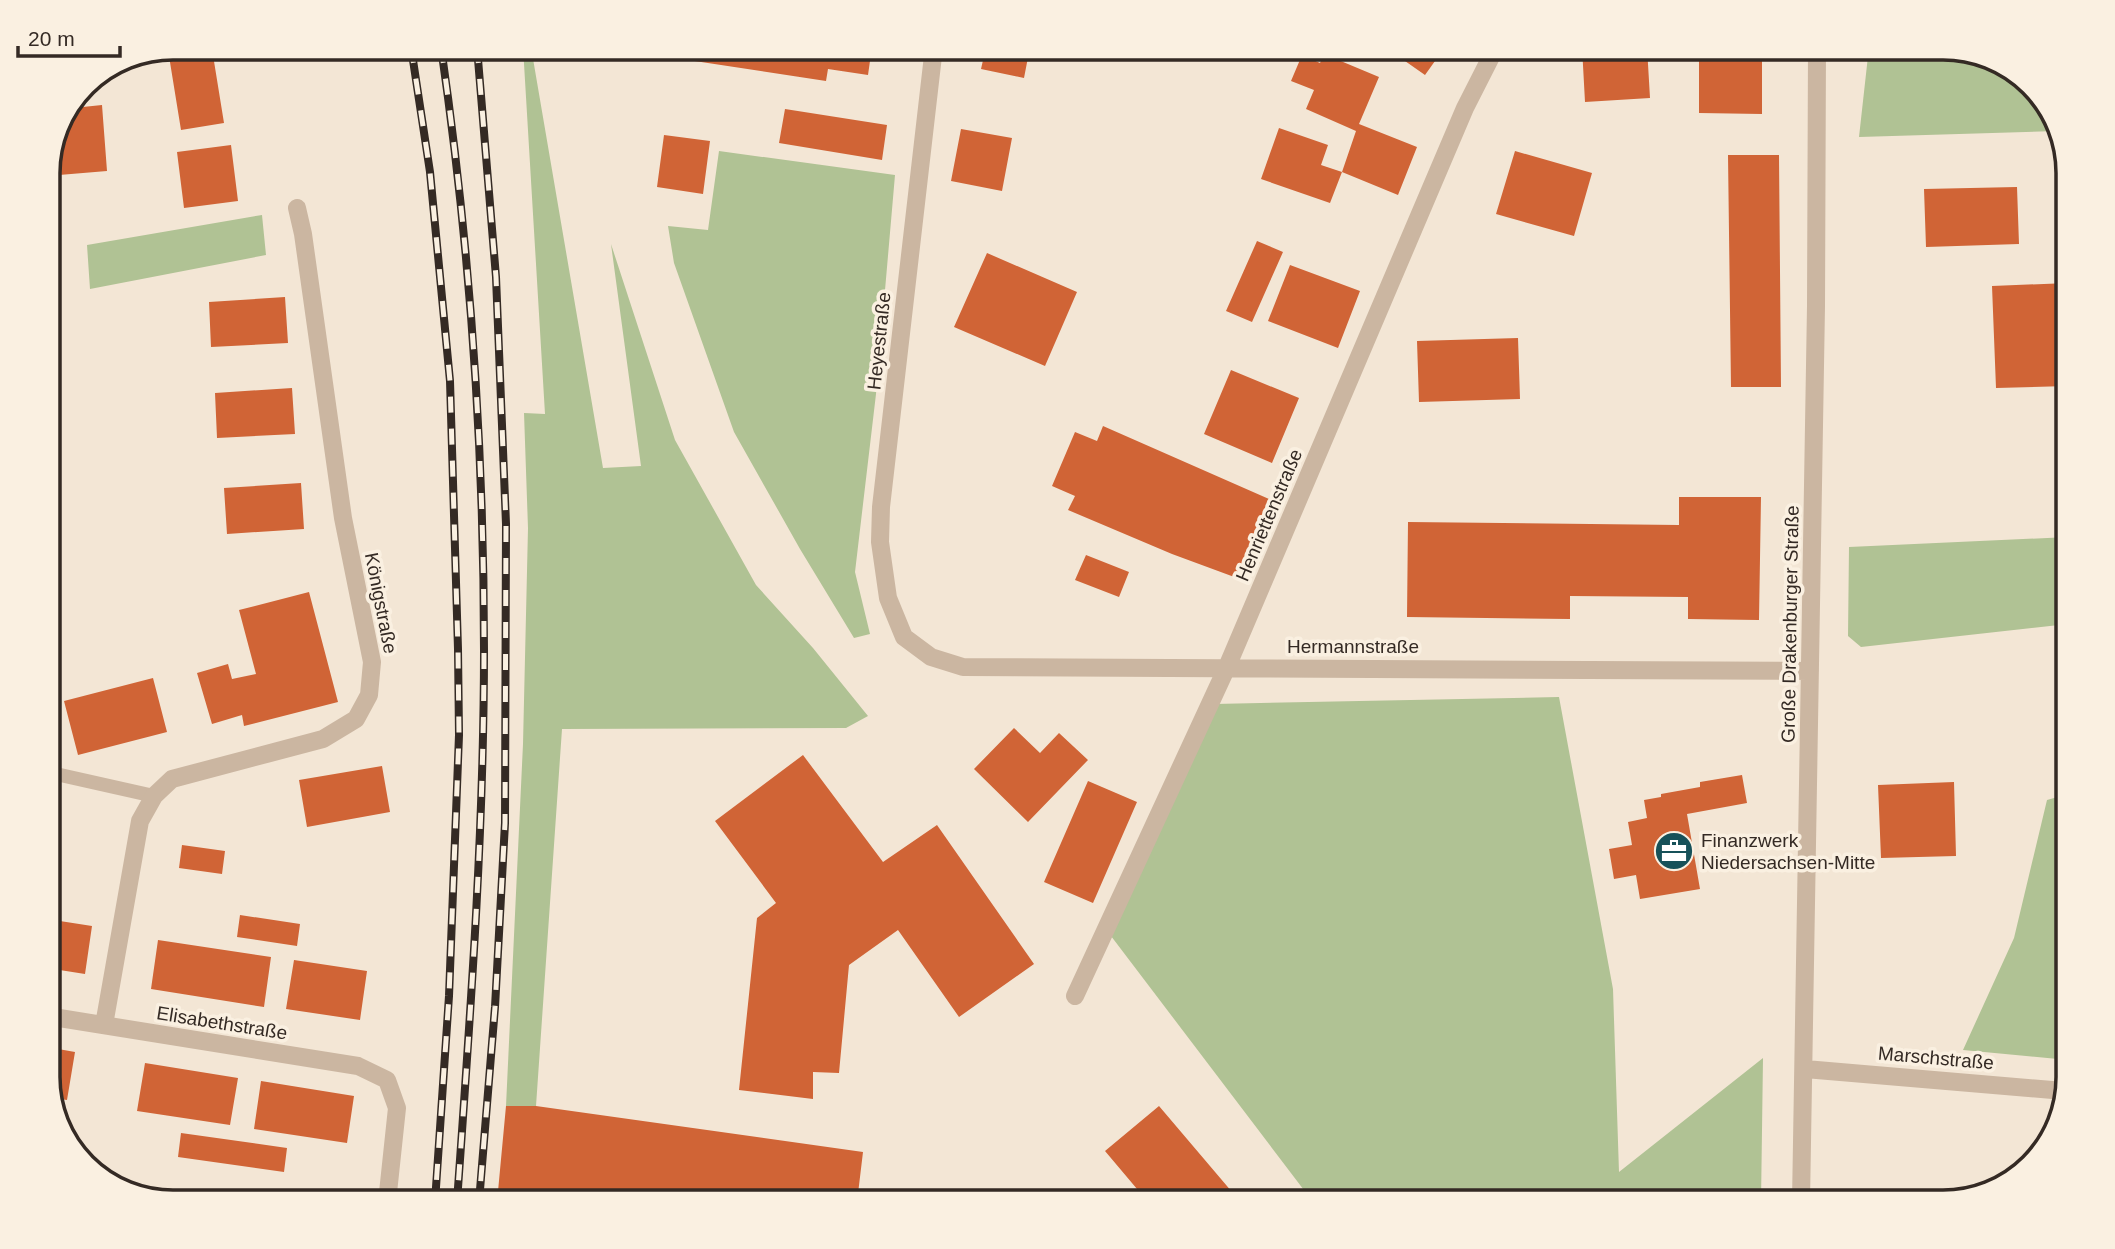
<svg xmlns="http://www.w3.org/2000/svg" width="2115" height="1249" font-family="Arial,sans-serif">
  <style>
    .green { fill: #b0c294 }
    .building { fill: #d06436 }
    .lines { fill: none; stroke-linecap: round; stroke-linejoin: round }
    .lane { stroke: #cbb6a1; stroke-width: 14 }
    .street { stroke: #cbb6a1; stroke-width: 18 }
    .rail-casing { stroke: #342a24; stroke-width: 8 }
    .rail { stroke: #faf0e1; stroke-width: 5; stroke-dasharray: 16; stroke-linecap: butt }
    .labels { text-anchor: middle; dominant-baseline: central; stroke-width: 7; stroke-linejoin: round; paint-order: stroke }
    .street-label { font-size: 19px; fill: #342a24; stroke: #faf0e1 }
    .poi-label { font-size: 19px; fill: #342a24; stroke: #faf0e1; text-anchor: start }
    .rim { fill: none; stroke: #342a24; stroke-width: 3.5 }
  </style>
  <rect width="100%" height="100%" fill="#f3e6d5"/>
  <path class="green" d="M523 47H531L603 468 641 466 611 244 675 440 756 585 813 648 868 716 846 728 562 729 536 1106H506L523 744 528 528 524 413 545 414Z
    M1869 47H1942L2005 64 2051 110 2057 131 1859 137Z
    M719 151 895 175 876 394 855 572 870 634 854 638 800 549 734 432 674 263 668 226 708 230Z
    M262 215 266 255 90 289 87 245Z
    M2068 537V624L1861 647 1848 636 1849 547Z
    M1559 697 1613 989 1619 1172 1763 1058 1761 1202H1313L1111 936 1214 704Z
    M2068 794V1060L1963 1050 2014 938 2047 800Z"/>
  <path class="building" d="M690 47H872L868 75 828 69 826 81 688 60Z
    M986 47H1030L1024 78 981 69Z
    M1385 47H1445L1425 75Z
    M1582 47H1647L1650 98 1585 102Z
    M1699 47H1762V114L1699 113Z
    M212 49 224 123 181 130 169 56Z
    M1324 54 1379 77 1359 124 1417 147 1398 195 1342 172 1356 131 1306 109 1314 90 1291 81 1302 55 1320 63Z
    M102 105 107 171 47 176V165L73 108Z
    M785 109 887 125 882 160 779 143Z
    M1279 128 1328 145 1321 165 1342 172 1330 203 1261 179Z
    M961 129 1012 138 1002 191 951 181Z
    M664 135 710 141 703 194 657 187Z
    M231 145 238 201 184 208 177 152Z
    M1515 151 1592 173 1574 236 1496 214Z
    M1728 155H1779L1781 387H1731Z
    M2017 187 2019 244 1926 247 1924 189Z
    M1257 241 1283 252 1252 322 1226 311Z
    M987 253 1077 292 1045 366 954 327Z
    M1290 265 1360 291 1338 348 1268 321Z
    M2068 283V386L1996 388 1992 286Z
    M285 297 288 343 211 347 209 302Z
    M1518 338 1520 399 1419 402 1417 341Z
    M1231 370 1299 398 1272 463 1204 434Z
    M292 388 295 434 217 438 215 393Z
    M1103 426 1269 499 1237 578 1172 554 1068 510 1075 496 1052 486 1075 432 1097 441Z
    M301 483 304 529 227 534 224 488Z
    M1679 497H1761L1759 620 1688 619V597L1570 596V619L1407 617 1408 522 1679 525Z
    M1086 555 1129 572 1119 597 1075 580Z
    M309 592 338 702 244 726 242 715 212 724 197 673 228 664 232 679 256 674 239 610Z
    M153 678 167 732 78 755 64 701Z
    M1014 728 1040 753 1059 733 1088 760 1028 822 974 769Z
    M803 755 883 862 937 825 1034 964 959 1017 898 930 849 965 839 1073 813 1072V1099L739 1090 757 918 776 903 715 821Z
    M382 766 390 812 307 827 299 780Z
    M1742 775 1747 803 1687 814 1700 889 1640 899 1636 875 1614 879 1609 849 1632 845 1628 822 1647 818 1644 800 1661 797V794L1700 787V782Z
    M1088 781 1137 802 1093 903 1044 882Z
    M1954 782 1956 856 1881 858 1878 785Z
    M182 845 225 851 222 874 179 868Z
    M240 915 300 924 297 946 237 937Z
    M47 919 92 926 85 974 47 968Z
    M158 940 271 957 264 1007 151 989Z
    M294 960 367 971 360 1020 286 1009Z
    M47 1047 75 1052 67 1100 52 1098 47 1084Z
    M145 1063 238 1078 230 1125 137 1111Z
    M261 1081 354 1096 347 1143 254 1129Z
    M506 1106H536L863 1152 857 1202H497Z
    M1159 1106 1238 1199 1235 1202H1148L1105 1151Z
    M181 1133 287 1148 284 1172 178 1157Z"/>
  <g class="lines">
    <path class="lane" d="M47 772 154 796"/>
    <path class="street" d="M934 47 881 507 880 542 888 598 904 637 931 657 963 667 1810 671
      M1075 996 1227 667 1465 108 1496 47
      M47 1016 358 1066 387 1080 397 1108 387 1202
      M104 1025 140 821 154 796 172 779 323 739 356 719 369 695 372 662 343 518 303 234 297 208
      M1805 1069 2064 1091
      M1801 1202 1816 306 1817 47"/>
    <g class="rail-casing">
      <path id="rail" d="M411 47 430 172 450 381 458 649 459 735 449 996 435 1202
        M441 47C470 247 484 448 484 650 484 834 470 1018 457 1202
        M477 47 496 277 506 524 505 823 495 1007 479 1202"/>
    </g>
    <use href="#rail" class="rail"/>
  </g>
  <defs>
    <g id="office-disc" transform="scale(2.0125)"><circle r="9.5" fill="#175159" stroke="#faf0e1"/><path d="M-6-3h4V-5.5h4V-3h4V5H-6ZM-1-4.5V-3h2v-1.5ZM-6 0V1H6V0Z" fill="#fff"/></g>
  </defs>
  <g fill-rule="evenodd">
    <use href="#office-disc" x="1674" y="851"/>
  </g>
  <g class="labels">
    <g class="street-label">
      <text transform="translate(879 341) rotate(-84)">Heyestraße</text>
      <text transform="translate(1269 515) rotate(-67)">Henriettenstraße</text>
      <text transform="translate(381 603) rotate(79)">Königstraße</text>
      <text transform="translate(1790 624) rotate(-89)">Große Drakenburger Straße</text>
      <text x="1353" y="646">Hermannstraße</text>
      <text transform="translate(222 1023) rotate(9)">Elisabethstraße</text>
      <text transform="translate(1936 1058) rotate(5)">Marschstraße</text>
    </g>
    <g class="poi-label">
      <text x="1701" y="840">Finanzwerk<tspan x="1701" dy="22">Niedersachsen-Mitte</tspan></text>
    </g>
  </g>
  <path d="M0 0H2115V1249H0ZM173 60H1943A113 113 0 0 1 2056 173V1077A113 113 0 0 1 1943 1190H173A113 113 0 0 1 60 1077V173A113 113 0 0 1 173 60Z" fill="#faf0e1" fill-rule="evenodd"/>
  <path class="rim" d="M173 60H1943A113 113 0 0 1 2056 173V1077A113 113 0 0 1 1943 1190H173A113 113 0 0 1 60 1077V173A113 113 0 0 1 173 60Z"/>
  <path d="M18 46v10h102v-10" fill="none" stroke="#342a24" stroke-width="3.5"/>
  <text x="28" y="46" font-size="21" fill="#342a24" stroke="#faf0e1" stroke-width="5" paint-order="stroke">20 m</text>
</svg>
